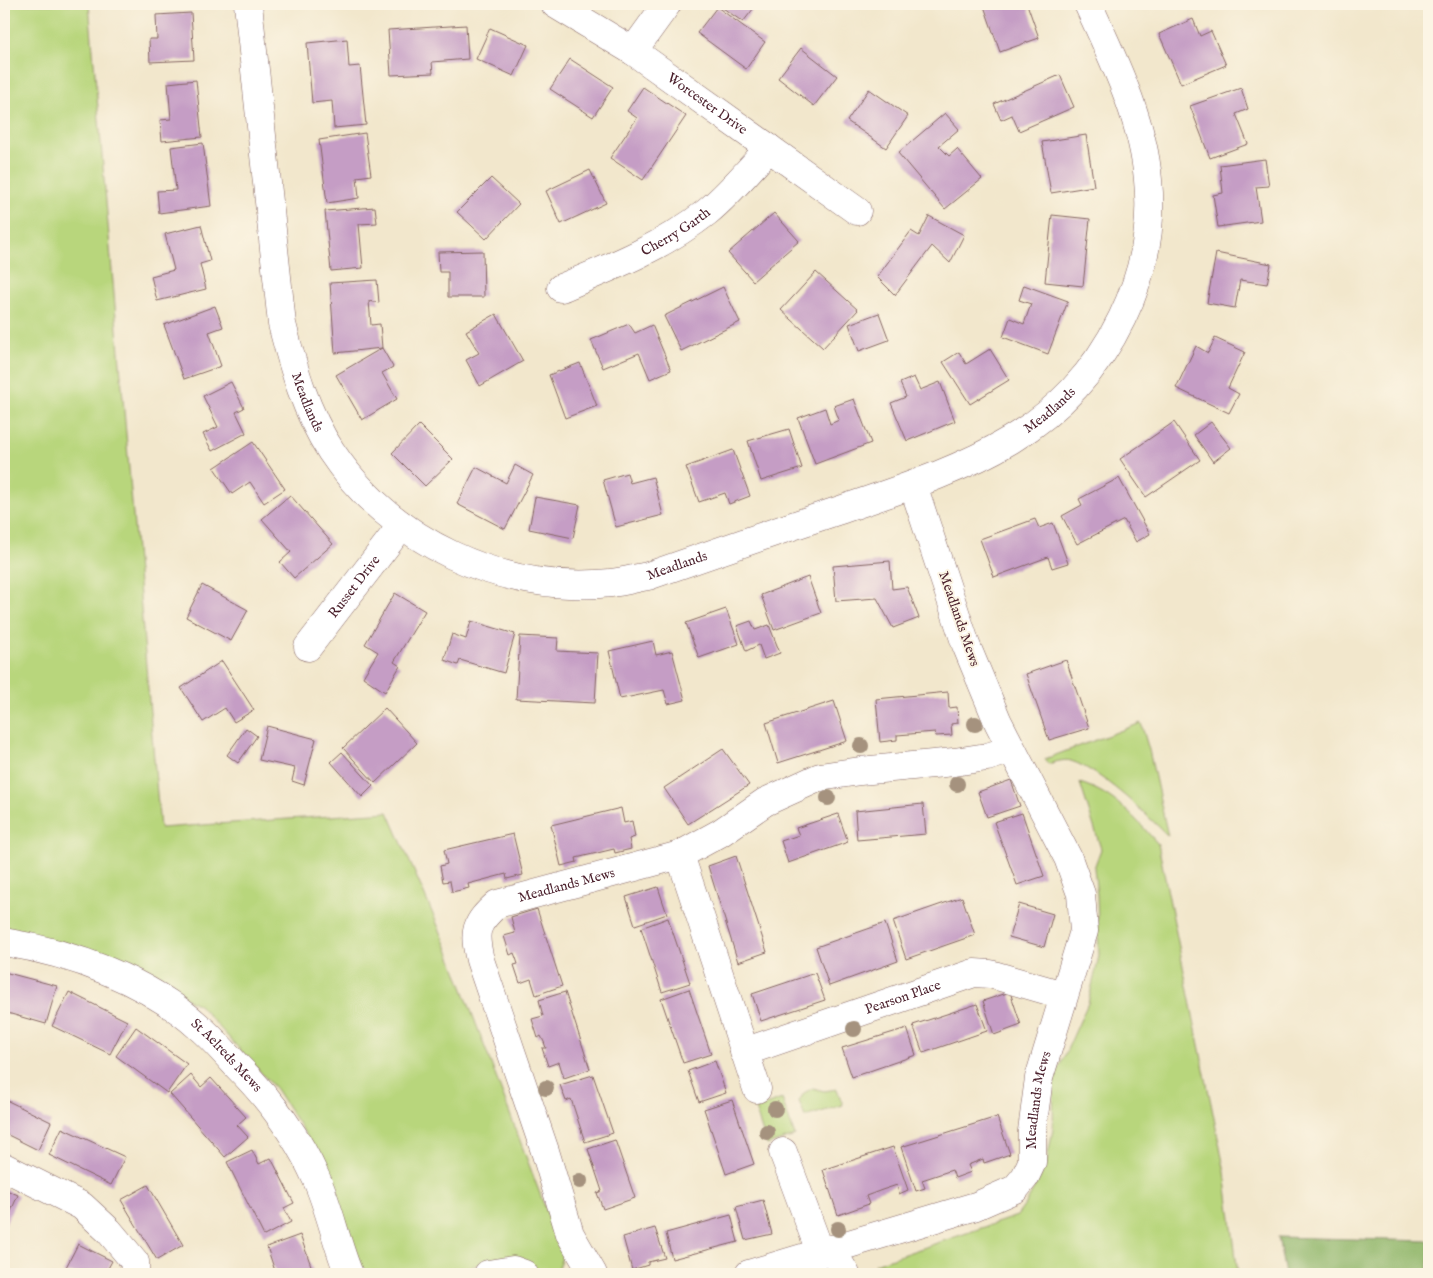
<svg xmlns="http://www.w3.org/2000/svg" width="1433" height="1278" font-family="'IM FELL English',serif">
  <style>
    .green { fill: #b8d67c; stroke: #817a54 }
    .forest { fill: #92b76c; stroke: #6e6b4c }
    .building { fill: #c59dc5 }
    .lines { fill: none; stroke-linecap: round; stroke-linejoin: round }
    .minor-casing { stroke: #856563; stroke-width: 29 }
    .minor { stroke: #fff; stroke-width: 28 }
    .tree { fill: #a5927e }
    .labels { text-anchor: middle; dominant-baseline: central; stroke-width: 4; stroke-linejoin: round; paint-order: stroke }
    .street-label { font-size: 14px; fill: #4a1f2b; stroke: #fcf5e5 }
  </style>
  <rect width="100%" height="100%" fill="#fcf5e5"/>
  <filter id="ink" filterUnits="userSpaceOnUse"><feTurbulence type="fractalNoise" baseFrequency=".02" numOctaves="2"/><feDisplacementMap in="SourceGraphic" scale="10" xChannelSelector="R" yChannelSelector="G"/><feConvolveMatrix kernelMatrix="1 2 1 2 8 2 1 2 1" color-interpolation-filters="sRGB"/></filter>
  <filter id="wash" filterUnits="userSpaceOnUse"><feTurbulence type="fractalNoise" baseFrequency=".0096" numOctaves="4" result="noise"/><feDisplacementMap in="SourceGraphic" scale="20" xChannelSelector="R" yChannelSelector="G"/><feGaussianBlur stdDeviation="1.12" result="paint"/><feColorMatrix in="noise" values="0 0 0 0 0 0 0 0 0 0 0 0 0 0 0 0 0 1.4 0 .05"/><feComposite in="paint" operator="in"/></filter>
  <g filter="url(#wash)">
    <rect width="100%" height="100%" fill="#f2e7cc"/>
    <path class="green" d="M4 4H89L160 828 388 812 446 944 563 1255 557 1270 535 1273 500 1259 443 1274H358L326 1166 276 1089 199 1005 114 964 4 930Z
      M1141 723 1149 750 1168 836C1146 814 1100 770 1071 761 1065 759 1055 762 1048 764L1045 759Z
      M1080 783C1115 794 1134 817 1158 844L1225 1172 1238 1274H879L875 1264 1017 1216 1027 1202 1046 1166 1053 1129 1054 1079 1088 1003 1099 956 1097 895 1094 868 1101 849Z
      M813 1088 824 1091 837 1089 843 1105 805 1117 799 1101 804 1093Z
      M782 1099 795 1136 767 1145 755 1109Z"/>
    <path class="forest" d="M1278 1237 1429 1241V1274H1285Z"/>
    <g id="blocks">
      <path class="building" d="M721 4H757L743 22 720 6Z
        M991 4H1027L1039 38 1000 52 984 6Z
        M717 7 765 42 746 69 697 33Z
        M191 13 194 60 150 62 149 39H157L156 15Z
        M1193 19 1200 36 1211 31 1226 65 1181 84 1159 34Z
        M466 25 468 59 432 62 433 73 391 75 388 30Z
        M490 28 528 45 514 76 476 59Z
        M347 39 349 67 360 66 366 125 334 128 332 101 312 103 307 43Z
        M801 48 837 76 814 106 778 78Z
        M570 59 613 87 593 117 550 89Z
        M1060 75 1074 107 1019 131 1012 115 1001 120 994 104Z
        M196 80 202 137 162 141 160 120 171 119 168 83Z
        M643 87 686 116 643 180 610 158 637 118 627 111Z
        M1241 88 1248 109 1236 114 1248 144 1210 158 1190 106Z
        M869 89 908 116 886 148 847 121Z
        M945 113 959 129 939 146 949 156 957 149 982 179 945 209 898 153Z
        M365 133 371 175 357 177 359 198 327 203 319 140Z
        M1086 135 1094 186 1051 193 1042 142Z
        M203 143 211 206 159 213 157 191 176 190 171 147Z
        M1265 159 1269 186 1256 187 1261 221 1218 227 1213 195 1223 193 1220 165Z
        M590 170 606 203 561 224 546 191Z
        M491 178 519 204 486 239 457 212Z
        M375 207 377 223 359 224 363 268 331 271 325 211Z
        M774 213 799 241 753 281 728 253Z
        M1052 215 1090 219 1083 286 1045 282Z
        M929 216 964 235 950 263 932 246 895 295 877 277 911 231 919 236Z
        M201 225 210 261 200 264 206 289 157 301 151 276 174 270 165 234Z
        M483 251 484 297H448V272H439L438 252Z
        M1216 253 1271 264 1267 284 1240 280 1235 308 1207 303Z
        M816 272 858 310 823 348 781 310Z
        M377 280 379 303 369 301 371 325 380 324 382 348 335 353 330 283Z
        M1024 285 1068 301 1048 354 1003 337 1010 318 1024 324 1031 304 1019 300Z
        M723 287 740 322 681 351 664 316Z
        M215 306 223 327 209 332 221 366 184 379 164 325Z
        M879 313 889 340 859 351 849 324Z
        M496 314 523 361 480 386 466 360 479 353 466 331Z
        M629 324 635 333 652 325 671 370 650 379 639 353 603 368 591 340Z
        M1215 338 1245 352 1228 388 1239 394 1229 413 1176 388 1196 346 1208 353Z
        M382 348 393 367 382 373 397 399 362 420 336 375Z
        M990 349 1009 380 970 404 943 362 959 352 966 364Z
        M580 363 597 406 565 418 549 375Z
        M914 377 920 390 940 382 955 421 907 441 891 403 906 397 900 383Z
        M231 382 244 408 236 412 246 433 212 451 203 434 218 427 203 396Z
        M854 399 871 443 815 464 798 418 825 408 830 424 839 420 834 406Z
        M1174 422 1200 460 1146 497 1120 459Z
        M1211 422 1231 448 1213 462 1194 435Z
        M419 425 453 459 425 486 392 453Z
        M789 429 802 468 761 481 748 441Z
        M253 442 285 489 264 503 250 482 232 494 214 468Z
        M733 450 750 496 729 504 725 493 699 502 686 467Z
        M515 465 533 475 505 529 457 504 476 467 506 483Z
        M627 473 630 483 653 477 663 515 616 527 603 480Z
        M1119 478 1150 534 1136 542 1124 520 1077 544 1062 516 1082 505 1079 499Z
        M290 495 333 544 294 578 280 562 291 552 262 519Z
        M535 497 580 505 573 538 529 529Z
        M1035 519 1039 528 1053 523 1068 563 1052 568 1048 557 994 577 980 539Z
        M890 561 892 589 907 587 919 618 893 628 877 598 836 601 833 566Z
        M808 577 821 613 774 630 761 595Z
        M202 585 248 610 231 641 186 617Z
        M395 593 425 611 394 662 400 666 385 692 363 677 378 652 365 644Z
        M726 609 739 644 699 658 686 623Z
        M471 621 515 634 504 673 460 660 458 665 444 660 452 634 466 639Z
        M751 621 755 630 769 625 780 653 764 659 759 645 746 651 737 626Z
        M520 636 558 638 557 651 598 653 595 703 516 699Z
        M653 641 656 655 672 651 685 700 668 704 664 690 620 699 609 651Z
        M1066 660 1089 728 1049 740 1026 674Z
        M222 661 254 710 234 722 225 708 203 722 181 688Z
        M948 692 949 708 957 707 958 723 951 724 952 735 936 736 935 732 897 735V740L880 742 876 699Z
        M834 701 847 741 778 763 766 723Z
        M385 708 417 743 375 783 343 748Z
        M267 726 316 739 304 785 292 781 295 768 259 760Z
        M246 728 257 736 238 763 227 755Z
        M723 749 749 785 688 824 664 788Z
        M342 752 373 786 362 797 331 762Z
        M1011 780 1020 806 987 817 978 792Z
        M923 804 926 834 857 840 855 811Z
        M621 808 624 823 632 821 635 837 629 839 631 849 615 853 614 849 576 858 577 862 561 866 551 825Z
        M1022 813 1044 876 1017 885 994 822Z
        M838 814 848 842 788 863 781 841 799 835 796 828Z
        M513 834 523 875 507 879 506 874 468 884 469 888 452 892 450 881 443 882 440 866 447 864 444 850Z
        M736 856 767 952 738 962 708 866Z
        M658 887 667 914 635 925 626 897Z
        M962 897 975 935 906 959 893 921Z
        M1019 904 1053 914 1044 947 1009 937Z
        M537 909 562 986 536 995 531 979 520 983 514 965 518 964 516 958 514 953 510 955 504 936 515 933 511 917Z
        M668 918 690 983 662 992 641 928Z
        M885 923 898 961 829 986 816 947Z
        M4 972 57 986 46 1024 4 1012Z
        M815 973 825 1000 761 1021 752 994Z
        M689 989 711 1054 683 1063 661 999Z
        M69 992 127 1021 110 1054 52 1026Z
        M565 992 590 1069 564 1078 559 1062 548 1066 542 1048H546L544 1042 541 1036 538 1038 532 1019 543 1016 539 1000Z
        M1010 992 1021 1025 994 1035 983 1001Z
        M977 1004 987 1031 923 1053 913 1025Z
        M136 1027 187 1064 167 1093 116 1056Z
        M907 1028 916 1055 852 1077 842 1048Z
        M715 1061 726 1093 699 1102 688 1071Z
        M191 1075 201 1087 211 1078 246 1117 237 1125 248 1137 225 1157 170 1094Z
        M593 1075 613 1133 585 1142 571 1099 566 1101 560 1085Z
        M4 1099 51 1122 38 1150 4 1133Z
        M732 1100 754 1164 726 1174 704 1109Z
        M997 1117 1010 1154 984 1163 983 1159 968 1165 971 1172 955 1178 952 1170 922 1180 925 1188 916 1191 901 1147Z
        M62 1128 125 1157 111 1185 49 1155Z
        M615 1140 635 1198 603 1209 597 1193 602 1191 588 1149Z
        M893 1147 908 1190 899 1194 897 1185 882 1190 866 1196 869 1204 838 1215 823 1170Z
        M252 1150 259 1164 271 1158 294 1203 284 1208 291 1222 264 1236 227 1162Z
        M148 1185 183 1245 157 1260 121 1200Z
        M4 1189 18 1195 4 1227Z
        M763 1200 772 1234 745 1240 736 1207Z
        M731 1215 738 1242 672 1259 666 1233Z
        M655 1228 665 1258 648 1262V1265L632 1270 623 1237Z
        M300 1235 314 1274H276L267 1247Z
        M78 1244 112 1261 105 1274 63 1273Z"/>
    </g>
  </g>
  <g filter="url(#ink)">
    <use href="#blocks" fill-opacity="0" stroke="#856563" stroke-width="1"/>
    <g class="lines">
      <g class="minor-casing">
        <g id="minor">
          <path id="s1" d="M248 4 282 324C293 367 306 413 331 451 391 542 502 594 611 583 623 582 636 578 648 576 711 554 774 532 837 511 956 470 1063 440 1122 318 1143 275 1153 228 1148 180 1143 119 1113 59 1088 4"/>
          <path id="s2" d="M555 4 633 51 857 211"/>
          <path d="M633 51 667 4"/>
          <path id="s3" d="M561 288C612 267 664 246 707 212 730 193 749 170 769 148"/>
          <path id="s4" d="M308 647 402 525"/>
          <path d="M680 855 757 1089"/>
          <path id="s5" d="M4 942C72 953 147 980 199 1027 212 1038 224 1052 236 1065 269 1098 297 1135 316 1178 330 1209 336 1243 349 1274"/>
          <path id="s6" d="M744 1052 974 973 990 974 1063 995"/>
          <path d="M783 1152 821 1254"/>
          <path d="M4 1167 82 1206 109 1231 135 1262V1274"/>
          <path d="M832 1251 846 1274"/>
          <path d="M488 1274 513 1270 524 1274"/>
          <path id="s7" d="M593 1274 570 1234 545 1151 480 960C473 931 475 924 497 904L680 855 720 833 765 802 820 777 860 771 954 762 987 757 1010 750"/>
          <path id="s8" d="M749 1274 976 1206 1015 1189 1025 1177 1032 1162V1131L1039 1078 1084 931 1081 894 1068 858 998 722 966 645 913 485"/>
        </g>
      </g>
      <use href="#minor" class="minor"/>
    </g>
    <g class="tree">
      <circle cx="975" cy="724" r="8"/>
      <circle cx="861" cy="746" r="8"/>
      <circle cx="957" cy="784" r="8"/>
      <circle cx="828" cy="798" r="8"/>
      <circle cx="854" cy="1029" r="8"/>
      <circle cx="546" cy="1088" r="8"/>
      <circle cx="775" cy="1109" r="8"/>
      <circle cx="767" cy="1132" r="8"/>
      <circle cx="580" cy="1181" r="8"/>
      <circle cx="838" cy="1229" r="8"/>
    </g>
  </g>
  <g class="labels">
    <g class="street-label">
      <text stroke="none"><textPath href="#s2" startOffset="182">Worcester Drive</textPath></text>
      <text stroke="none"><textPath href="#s3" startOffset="128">Cherry Garth</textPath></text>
      <text stroke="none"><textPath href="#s1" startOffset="404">Meadlands</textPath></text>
      <text stroke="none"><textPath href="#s1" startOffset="1258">Meadlands</textPath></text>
      <text stroke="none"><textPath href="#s1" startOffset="852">Meadlands</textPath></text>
      <text stroke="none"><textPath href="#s4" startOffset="76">Russet Drive</textPath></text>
      <text transform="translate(959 619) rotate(71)">Meadlands Mews</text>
      <text stroke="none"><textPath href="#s7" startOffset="470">Meadlands Mews</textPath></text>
      <text stroke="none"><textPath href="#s6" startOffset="168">Pearson Place</textPath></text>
      <text stroke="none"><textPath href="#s5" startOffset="255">St Aelreds Mews</textPath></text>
      <text stroke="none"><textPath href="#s8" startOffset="374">Meadlands Mews</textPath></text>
    </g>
  </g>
  <rect width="1433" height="1278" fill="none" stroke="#fcf5e5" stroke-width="20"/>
</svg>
